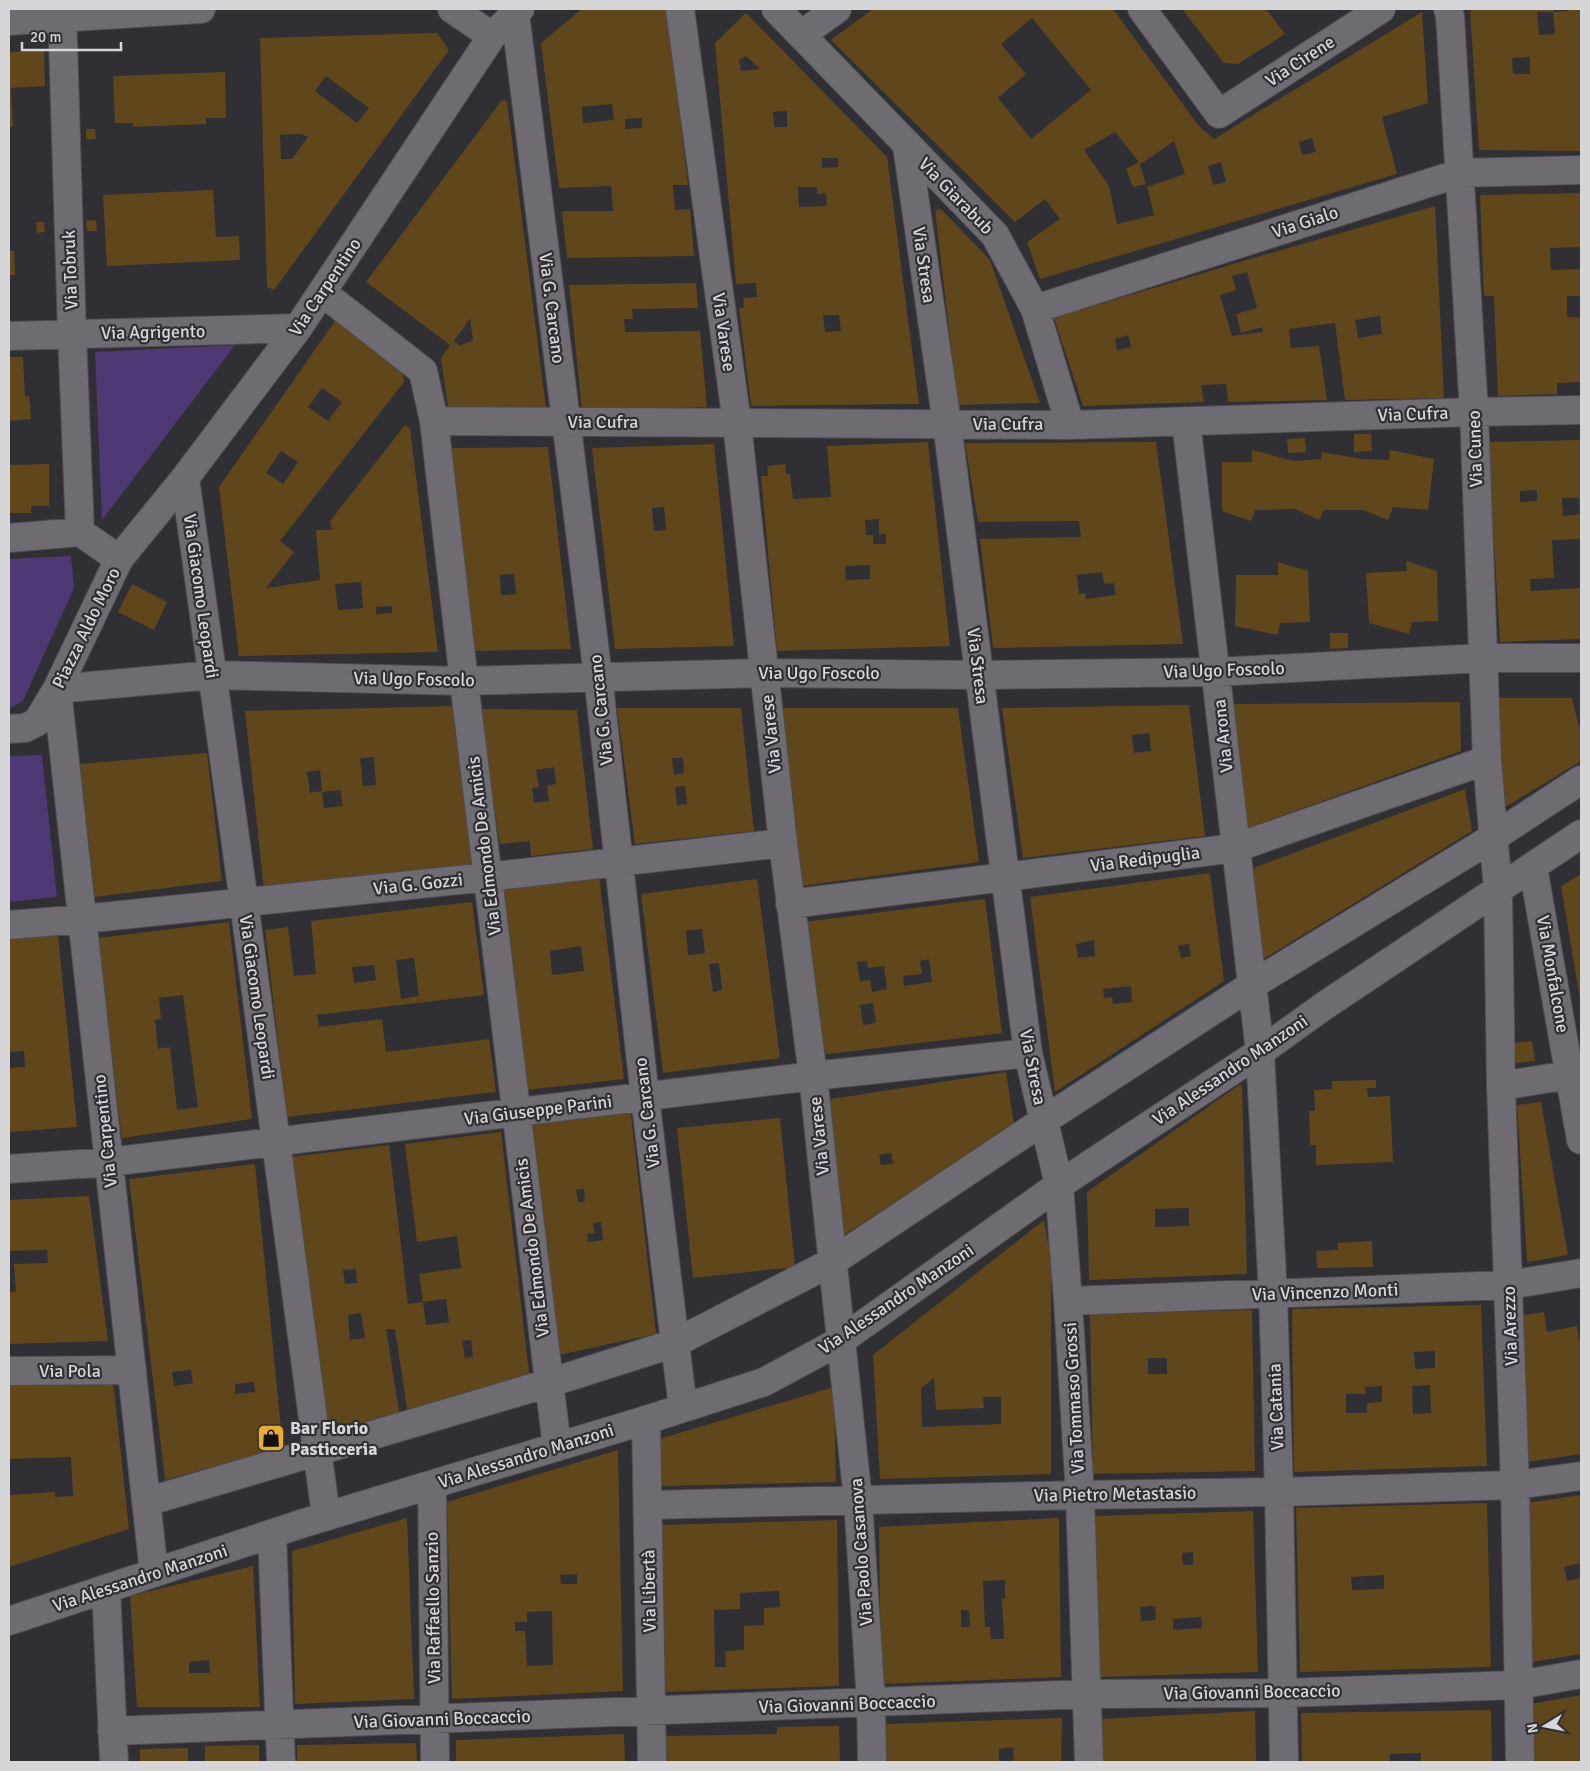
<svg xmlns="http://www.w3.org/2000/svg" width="1590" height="1771" font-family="Signika,sans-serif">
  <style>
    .green { fill: #4d3973 }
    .building { fill: #60461b; fill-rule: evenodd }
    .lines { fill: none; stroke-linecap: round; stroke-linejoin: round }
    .minor-casing { stroke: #4d4c50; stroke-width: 30 }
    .minor { stroke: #6e6c72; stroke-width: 28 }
    .labels { text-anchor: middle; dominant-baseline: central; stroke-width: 4.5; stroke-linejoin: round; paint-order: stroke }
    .street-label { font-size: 18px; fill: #d6d5d8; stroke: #302f34 }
    .poi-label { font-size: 18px; font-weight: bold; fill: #d6d5d8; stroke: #302f34; text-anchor: start }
  </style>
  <rect width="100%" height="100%" fill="#302f34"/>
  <path class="green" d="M235 345 102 520 95 352Z
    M71 556 74 588 23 701 9 709V559Z
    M42 755 57 897 9 902V756Z"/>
  <path class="building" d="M582 9H667L688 185H673L675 210 690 209 694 256 567 258 562 211H613L611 186 559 188 541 43ZM612 104 614 120 583 123 582 107ZM642 118V128L625 129V119Z
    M873 9H1113L1198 125 1214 139 1422 12 1428 103 1382 117 1397 174 1040 279 1027 242 1060 219 1045 199 1015 222 831 40ZM1032 18 1091 90 1031 139 998 98 1026 74 1001 44ZM1115 132 1139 162 1126 169 1133 187 1146 184 1139 162 1141 164 1174 141 1185 174 1147 187 1154 215 1117 224 1109 186 1084 150ZM1312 138 1316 152 1302 155 1299 142ZM1221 162 1226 182 1213 185 1208 166Z
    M1182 9H1266L1285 34 1238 64 1224 63Z
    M1470 9H1554V12L1568 11V9H1581V151L1479 150ZM1537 12H1553L1555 34 1539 35ZM1530 57V74H1513L1512 58Z
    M746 13 887 157 919 404 751 406 739 308H744L743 298 757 297 756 283 736 284 715 43ZM746 56 760 69 741 71 739 60ZM787 111V127H774L773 112ZM822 158H838V167L822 168ZM798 187H817V194L826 193 827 206 799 207ZM823 315H839L841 331 825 332Z
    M437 33 449 50 274 290 267 287 260 38ZM326 76 369 108 357 123 315 91ZM301 134 308 137 292 159H281L280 135Z
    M44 50 45 86 11 88 13 127H9V52Z
    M225 72 226 118H206V124L133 127V123H115L113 76Z
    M502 100 507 101 546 408 448 407 441 358 450 345 366 282ZM470 318 473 340 460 346 454 341Z
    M86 129H95L96 139H86Z
    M213 190 216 237 239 236 240 260 107 266 103 195Z
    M1581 193V247L1550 248 1551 270 1581 269V296H1567V317L1581 318V382L1557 383V394L1498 396 1494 296H1484L1480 195Z
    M1435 206 1444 398 1345 400 1335 323 1289 329 1291 348 1319 346 1327 400 1228 402 1226 384 1201 385 1204 402 1083 406 1054 318 1243 261ZM1247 272 1257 308 1236 314 1241 333 1262 327 1263 332 1232 336 1220 295 1236 290 1232 276ZM1380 316 1382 334 1358 338 1355 320ZM1128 335 1131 347 1117 350 1115 339Z
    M941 209 990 260 1040 403 958 405 935 210Z
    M96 220 97 231H87L86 221Z
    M36 222H44L45 232 37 233Z
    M9 251H14L15 275H9Z
    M696 283 698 308 632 309 633 319H624L625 332 700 331 707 407 582 410 569 285Z
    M335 321 402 367 404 382 280 541 294 552 266 588 320 580 316 530H332L330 521 405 425 410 429 438 652 239 656 219 487ZM322 388 342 402 328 421 308 407ZM281 451 298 462 283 484 266 473ZM361 582 363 608 338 610 335 584ZM392 606V613L376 614V607Z
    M9 357H23L25 397 29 396 31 419 9 421Z
    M1354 434H1371L1372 451 1354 452Z
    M1305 438 1306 452 1288 453 1287 439Z
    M1581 440V539L1552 540 1554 578 1530 579 1531 591 1581 588V639L1500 642 1488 442ZM1537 490V501L1520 502V491ZM1562 498H1579L1580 514 1563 516Z
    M928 442 950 646 777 651 761 476H768L767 466 785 464 786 474H790L793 499 831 497 827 446ZM879 519V535L886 534V544H873V535H866L865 520ZM870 565V579L846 580 845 566Z
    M1156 442 1183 644 993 648 980 539 1081 537 1079 521 978 522 965 443ZM1102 572 1104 584 1114 583 1116 595 1086 599 1085 593 1079 594 1077 575Z
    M714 444 734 646 615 649 592 448ZM664 507 666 530 654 531 652 508Z
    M548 447 571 649 475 651 450 448ZM514 574 516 594 501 595 500 575Z
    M1252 450 1294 461 1321 459 1322 452 1362 459 1389 460 1390 450 1434 459 1428 510 1393 507 1388 520 1363 510H1324L1319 520 1295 509 1255 510 1251 521 1222 511V462H1252Z
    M49 464V506H31V513H9V465Z
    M1406 561 1437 571 1438 621 1412 622 1409 634 1369 623 1366 573 1407 571Z
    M1278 562 1308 571 1310 622 1280 623 1278 635 1235 626 1236 575H1278Z
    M132 584 167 602 154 630 118 612Z
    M1330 633H1348V648L1330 649Z
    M1499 698H1572L1579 727 1581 726V761L1507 806 1503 805Z
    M1460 702 1461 751 1248 828 1233 704Z
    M1189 705 1205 836 1023 858 1002 708ZM1149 733 1151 751 1134 753 1132 735Z
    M456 706 474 867 264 890 245 711ZM374 757 376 785 363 786 360 758ZM320 770 322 791 310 793 307 772ZM340 790 343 806 324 808 322 792Z
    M617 708H741L754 831 635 844ZM672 758H683L684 773 674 775ZM685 786 687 804 677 805 675 787Z
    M781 708H958L979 862 801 886Z
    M479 709 577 710 593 849 531 856 530 841 500 844ZM554 767 556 784 547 786 549 801 534 803 532 788 539 787 536 770Z
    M207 753 222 881 95 897 80 764Z
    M1465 789 1472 831 1265 958 1262 956 1253 868Z
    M1210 873 1224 981 1055 1092 1030 897ZM1094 940 1095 956 1078 958 1076 944ZM1189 944 1191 956 1181 958 1178 946ZM1131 986 1132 1002 1113 1004 1112 997 1104 998 1103 989Z
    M1581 874V999H1580L1561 886Z
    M599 876 624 1079 525 1090 500 889ZM581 946 584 971 552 975 550 951Z
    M757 879 780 1058 663 1073 641 894ZM702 929 705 953 688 955 686 931ZM719 963 722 990 713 992 709 964Z
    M985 899 1002 1033 821 1055 804 922ZM929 959 932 982 904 986 903 976 922 974 920 961ZM867 961 868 968 884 966 887 989 872 992 870 980 860 981 857 962ZM873 1003 876 1023 863 1025 860 1005Z
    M472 902 484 995 317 1015 319 1027 382 1019 386 1052 489 1039 496 1092 287 1117 265 930 288 927 294 976 316 974 311 921ZM414 958 419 996 401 999 396 960ZM374 965 376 980 354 983 352 967Z
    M229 922 252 1119 122 1138 98 938ZM183 995 198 1107 177 1110 170 1047 158 1049 155 1020 161 1019 159 998Z
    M58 935 77 1127 9 1132V1068L25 1067 24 1051 9 1052V940Z
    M1532 1041 1535 1061 1516 1063 1513 1043Z
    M1006 1072 1014 1124 840 1238 825 1100ZM891 1153 893 1164 881 1165 879 1155Z
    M1376 1080V1088H1367L1368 1097 1390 1096 1393 1162 1316 1165V1145H1310L1309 1111H1315L1314 1090 1332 1089V1081Z
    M1239 1085 1242 1086 1247 1274 1089 1280 1087 1192ZM1189 1208V1226L1155 1227V1209Z
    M1541 1102 1568 1255 1527 1262 1517 1105Z
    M630 1107 656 1334 554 1356 529 1123ZM584 1189 585 1201 578 1202 576 1190ZM601 1222 603 1240 588 1242 587 1234 595 1233 593 1223Z
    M780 1118 795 1267 693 1278 677 1128Z
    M501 1132 530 1381 408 1415 395 1329H386L400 1417 324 1436 291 1157 389 1145 408 1304 423 1302 426 1325 449 1322 446 1299 423 1302 419 1274 461 1268 457 1236 417 1242 405 1144ZM356 1269 357 1283 345 1284 343 1270ZM361 1313 365 1338 350 1340 348 1315ZM471 1340 473 1357 465 1358 462 1341Z
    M255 1164 283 1449 165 1480 129 1179ZM191 1370 193 1383 174 1386 172 1372ZM254 1382 255 1392 235 1394V1384Z
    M89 1196 108 1341 9 1344V1292H16L14 1264 48 1263 47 1250 9 1251V1200Z
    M1044 1220 1051 1259V1474L880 1479 873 1355ZM934 1378 936 1410 984 1408 983 1397H1001V1424L922 1427 921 1388Z
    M1372 1241 1373 1267 1317 1268 1316 1251 1338 1250V1243Z
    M1481 1305 1487 1466 1294 1472 1292 1309ZM1435 1351V1368L1415 1369 1414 1352ZM1430 1385 1431 1413 1413 1414 1412 1386ZM1382 1386V1402L1367 1403V1413H1346V1394H1365V1387Z
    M1252 1310 1255 1471 1093 1474 1090 1314ZM1148 1358H1167V1374H1148Z
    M1544 1312 1547 1332 1577 1326 1581 1351V1454L1527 1462 1524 1315Z
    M113 1381 129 1529 9 1567V1495L55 1492V1497L73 1496 71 1457 9 1459V1385Z
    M834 1387 836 1482 660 1486 659 1439Z
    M618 1450 623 1691 452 1699 447 1502ZM577 1574V1584H561L560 1575ZM552 1611 553 1665 527 1666 525 1631H515V1622H527V1612Z
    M1581 1495V1569L1579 1563 1564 1567 1567 1581 1581 1578V1654L1532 1662 1525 1503Z
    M1487 1503 1491 1667 1300 1672 1296 1508ZM1384 1575V1589L1352 1590 1351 1577Z
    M1253 1511 1258 1672 1099 1677 1093 1516ZM1193 1552V1565H1183L1182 1553ZM1155 1606 1156 1620 1141 1621 1140 1607ZM1201 1617 1202 1628 1173 1630V1619Z
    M407 1518 414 1699 295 1704 292 1551Z
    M1059 1518 1061 1677 881 1684 879 1527ZM1005 1580V1598L1002 1599 1004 1639H991L990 1627H985L983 1581ZM961 1610H969L970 1627H961Z
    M837 1520 839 1686 662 1692 657 1525ZM779 1591 780 1607 764 1608V1625L744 1626V1650L725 1651 726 1667H715L714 1610 740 1609V1593Z
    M253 1566 260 1707H137L130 1596ZM209 1660 210 1673H189V1662Z
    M1581 1695V1762H1532L1531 1704Z
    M1491 1710 1492 1762H1421V1753L1390 1754V1762H1302L1301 1713Z
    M1255 1711 1256 1762H1100L1099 1719Z
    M1062 1718 1061 1762H1014L1013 1747 999 1749V1762H884L883 1724Z
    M839 1726 840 1762H664V1736L777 1734V1727Z
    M624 1734 625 1762H456V1740Z
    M416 1743 417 1762H297V1745Z
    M259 1745V1762H205V1746Z
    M188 1748V1762H140V1749Z"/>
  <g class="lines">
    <g class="minor-casing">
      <path id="minor" d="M62 9 72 334 80 532
        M452 9 492 36
        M680 9 737 423 783 843 813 1076 858 1500 871 1703 872 1762
        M776 9 995 235 1035 309 1070 425
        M1142 9 1219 114 1381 9
        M1448 9 1450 16 1474 412 1487 760 1498 890 1501 1086 1515 1485 1520 1762
        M515 13 598 676 645 1097 683 1408
        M9 21 201 9
        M801 35 837 9
        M907 146 947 424 1028 1053 1059 1185 1068 1301 1080 1495 1089 1762
        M323 293 423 371 434 421 464 681 557 1447
        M1035 309 1460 173 1581 170
        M9 336 298 328
        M434 421 1070 425 1474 412 1581 410
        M1186 421 1260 1052 1273 1294 1279 1492 1284 1762
        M185 478 244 902 326 1516
        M9 538 80 532 119 559
        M9 729 25 728 37 722 57 689 119 559 185 478 298 328 492 36 520 9
        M1533 867 1581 1140
        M790 904 1235 848 1487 760
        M9 925 83 919 488 877 783 843
        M1501 1086 1581 1073
        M9 1169 109 1162 813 1076 1028 1053
        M1068 1301 1509 1285 1581 1273
        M9 1371 132 1370
        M646 1420 652 1762
        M432 1485 435 1762
        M146 1502 549 1383 675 1343 832 1262 1043 1121 1252 985 1494 837 1581 780
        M648 1505 1080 1495 1279 1492 1515 1485 1581 1476
        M272 1534 281 1762
        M154 1573 57 689 212 675 464 681 764 673 979 675 1216 672 1483 658H1581
        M106 1589 114 1762
        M9 1621 304 1523 646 1420 764 1382 840 1341 1059 1185 1260 1052 1324 1006 1581 834
        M112 1731 1086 1694 1283 1693 1518 1685 1581 1674"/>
    </g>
    <use href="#minor" class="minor"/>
  </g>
  <defs>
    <g id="shop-square" transform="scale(1.4375)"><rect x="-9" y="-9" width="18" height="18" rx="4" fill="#e9ab38" stroke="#302f34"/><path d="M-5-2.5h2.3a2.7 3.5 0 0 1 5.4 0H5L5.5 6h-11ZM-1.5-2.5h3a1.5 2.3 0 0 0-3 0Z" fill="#111"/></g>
  </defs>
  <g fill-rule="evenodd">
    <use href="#shop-square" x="271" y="1438"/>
  </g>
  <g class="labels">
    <g class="street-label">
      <text transform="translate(1300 61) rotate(-33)">Via Cirene</text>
      <text transform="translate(956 196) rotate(46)">Via Giarabub</text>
      <text transform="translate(1305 222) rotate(-18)">Via Gialo</text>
      <text transform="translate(924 265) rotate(82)">Via Stresa</text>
      <text transform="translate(70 270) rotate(-92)">Via Tobruk</text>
      <text transform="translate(325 287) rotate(-56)">Via Carpentino</text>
      <text transform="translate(552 308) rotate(83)">Via G. Carcano</text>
      <text transform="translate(153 332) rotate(-1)">Via Agrigento</text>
      <text transform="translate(724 332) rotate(82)">Via Varese</text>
      <text transform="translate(1413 414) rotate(-2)">Via Cufra</text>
      <text x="603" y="422">Via Cufra</text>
      <text x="1008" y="424">Via Cufra</text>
      <text transform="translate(1475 449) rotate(-92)">Via Cuneo</text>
      <text transform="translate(201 596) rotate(82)">Via Giacomo Leopardi</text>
      <text transform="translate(86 628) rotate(-64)">Piazza Aldo Moro</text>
      <text transform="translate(978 666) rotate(83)">Via Stresa</text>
      <text transform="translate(1224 670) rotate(-2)">Via Ugo Foscolo</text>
      <text x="819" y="673">Via Ugo Foscolo</text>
      <text transform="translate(414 679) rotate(1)">Via Ugo Foscolo</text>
      <text transform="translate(601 710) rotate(-96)">Via G. Carcano</text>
      <text transform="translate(771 734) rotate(-96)">Via Varese</text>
      <text transform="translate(1223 736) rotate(-96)">Via Arona</text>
      <text transform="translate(484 846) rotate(-97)">Via Edmondo De Amicis</text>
      <text transform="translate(1145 859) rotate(-7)">Via Redipuglia</text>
      <text transform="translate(418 884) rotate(-6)">Via G. Gozzi</text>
      <text transform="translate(1553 974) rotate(80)">Via Monfalcone</text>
      <text transform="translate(257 997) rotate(82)">Via Giacomo Leopardi</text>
      <text transform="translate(1033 1067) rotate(79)">Via Stresa</text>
      <text transform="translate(1230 1070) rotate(-34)">Via Alessandro Manzoni</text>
      <text transform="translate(538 1110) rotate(-7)">Via Giuseppe Parini</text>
      <text transform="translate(647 1113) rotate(-97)">Via G. Carcano</text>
      <text transform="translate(105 1131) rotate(-96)">Via Carpentino</text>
      <text transform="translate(819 1136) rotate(-96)">Via Varese</text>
      <text transform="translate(532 1248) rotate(-97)">Via Edmondo De Amicis</text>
      <text transform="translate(1325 1292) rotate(-2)">Via Vincenzo Monti</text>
      <text transform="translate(896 1299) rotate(-34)">Via Alessandro Manzoni</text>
      <text transform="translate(1510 1326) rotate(-92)">Via Arezzo</text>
      <text x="70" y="1371">Via Pola</text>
      <text transform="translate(1074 1398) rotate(-93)">Via Tommaso Grossi</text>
      <text transform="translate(1276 1407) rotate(-92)">Via Catania</text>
      <text transform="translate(526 1456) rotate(-17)">Via Alessandro Manzoni</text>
      <text transform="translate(1115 1494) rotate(-1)">Via Pietro Metastasio</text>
      <text transform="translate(861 1552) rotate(-94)">Via Paolo Casanova</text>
      <text transform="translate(140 1578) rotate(-18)">Via Alessandro Manzoni</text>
      <text transform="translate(649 1591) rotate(-91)">Via Libertà</text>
      <text transform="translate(433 1608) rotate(-91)">Via Raffaello Sanzio</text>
      <text transform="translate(1252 1692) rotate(-1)">Via Giovanni Boccaccio</text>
      <text transform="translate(847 1704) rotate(-2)">Via Giovanni Boccaccio</text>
      <text transform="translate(442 1719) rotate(-2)">Via Giovanni Boccaccio</text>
    </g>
    <g class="poi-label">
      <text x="290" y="1428">Bar Florio<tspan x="290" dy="21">Pasticceria</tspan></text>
    </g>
  </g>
  <rect width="1590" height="1771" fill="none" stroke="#d6d5d8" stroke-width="20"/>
  <g transform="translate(1545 1726) rotate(260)" stroke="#302f34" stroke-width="4" paint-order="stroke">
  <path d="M0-4L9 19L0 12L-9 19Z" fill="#d6d5d8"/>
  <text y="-8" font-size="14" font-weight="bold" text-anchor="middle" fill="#d6d5d8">N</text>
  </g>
  <path d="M22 42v8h99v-8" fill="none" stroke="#d6d5d8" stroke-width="2.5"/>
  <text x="30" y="42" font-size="15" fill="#d6d5d8" stroke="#302f34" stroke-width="4" paint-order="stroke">20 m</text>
</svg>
